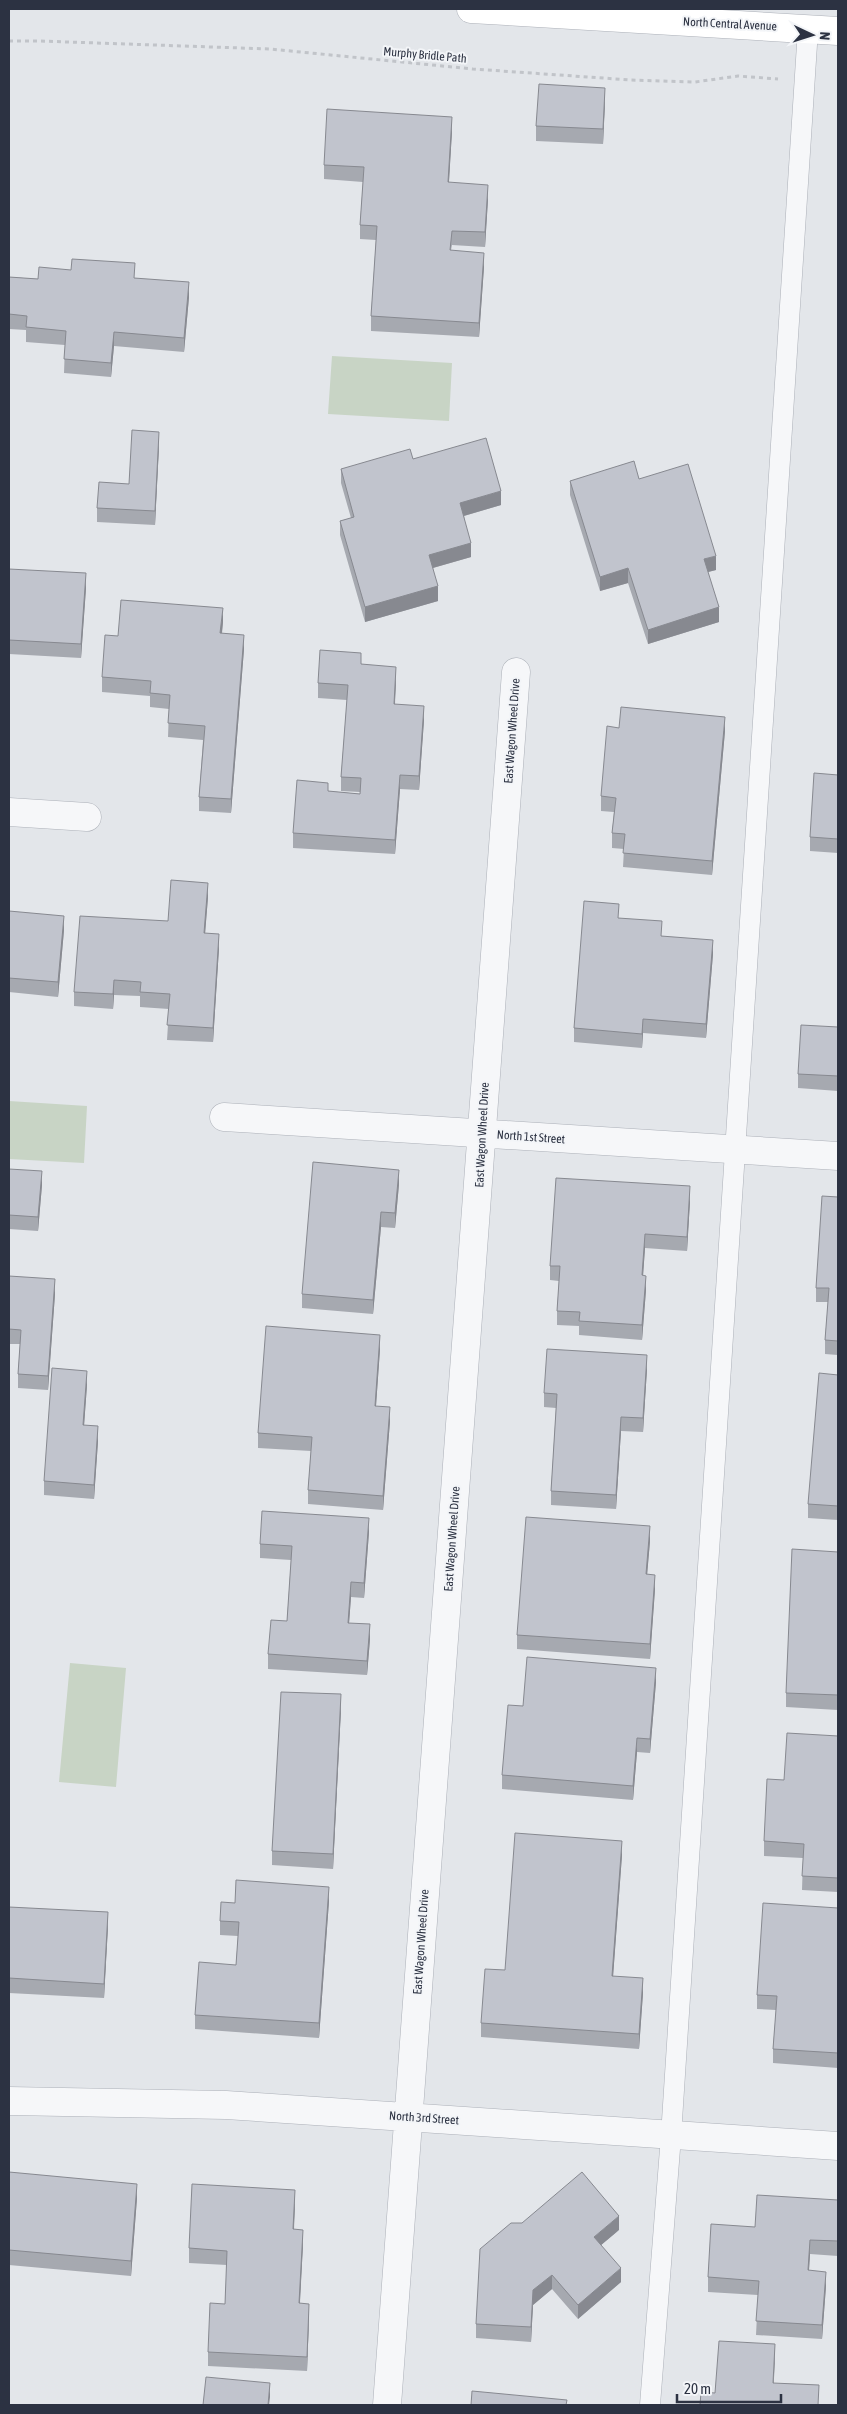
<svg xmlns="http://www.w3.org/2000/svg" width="847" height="2414" font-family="'Asap Condensed',sans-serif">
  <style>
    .green { fill: #c8d4c5 }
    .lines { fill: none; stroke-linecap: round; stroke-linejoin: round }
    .lane-casing { stroke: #acb0b8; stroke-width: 21 }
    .street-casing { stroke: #acb0b8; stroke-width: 29 }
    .secondary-casing { stroke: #acb0b8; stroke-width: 29 }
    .path { stroke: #c1c4c9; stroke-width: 3; stroke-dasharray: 4 4; stroke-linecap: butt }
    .lane { stroke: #f6f7f9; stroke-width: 20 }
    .street { stroke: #f6f7f9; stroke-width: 28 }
    .secondary { stroke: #fff; stroke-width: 28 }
    .wall { fill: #a6a9b0 }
    .shaded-wall { fill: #878990 }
    .building { fill: #c1c4cd; stroke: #878990 }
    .labels { text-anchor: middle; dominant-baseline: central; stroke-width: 4; stroke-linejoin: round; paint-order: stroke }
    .street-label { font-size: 12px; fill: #2c3242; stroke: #f3f5f8 }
  </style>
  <rect width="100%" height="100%" fill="#e3e6ea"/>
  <path class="green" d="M332 356 452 363 449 421 328 414Z
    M9 1101 87 1106 84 1163 9 1159Z
    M70 1663 126 1668 116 1787 59 1782Z"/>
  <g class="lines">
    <g class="lane-casing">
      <path id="lane" d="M650 2405 671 2136 808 29"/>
    </g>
    <g class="street-casing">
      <path id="street" d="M9 812 87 817
        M224 1117 838 1156
        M9 2101 226 2105 838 2146
        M387 2405 516 672"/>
    </g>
    <g class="secondary-casing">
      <path id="secondary" d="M471 9 838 31"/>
    </g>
    <path class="path" d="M9 41H39L270 49 473 69 631 80 695 82 738 76 778 79"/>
    <use href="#lane" class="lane"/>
    <use href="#street" class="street"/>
    <use href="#secondary" class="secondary"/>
  </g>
  <path class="wall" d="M605 102 603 144 536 141V126Z
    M452 131 449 182 488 199 485 247 452 245 451 250 484 267 479 337 371 331V316L376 240 360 239V225L363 182 324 179V165Z
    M9 277 38 279 135 278 189 297 184 352 114 346 111 377 64 373 65 345 26 342V330L9 329Z
    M159 446 155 525 97 522V508L129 484Z
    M413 459 501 505 464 516 471 557 433 568 438 601 365 622 340 535V521L351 518 341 483V469Z
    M639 479 716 570 708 572 719 622 648 644 628 583 600 591 570 495V481Z
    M9 569 86 588 81 658 9 654Z
    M223 622 222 634 244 649 231 813 199 811V797L203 740 168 737 169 709 150 707V696L102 692V677L118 636Z
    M361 664 396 681 395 704 424 720 419 790 400 789 395 854 293 848V833L328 791 360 794V792L341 791V777L347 700 318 698V683Z
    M619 728 725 731 712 875 623 867 624 849 612 848V833L614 812 601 811V796Z
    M838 775V853L810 851V837Z
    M208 897 205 933 219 948 213 1042 167 1040 169 1009 140 1007V996L114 995 113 1009 74 1006V992L168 921Z
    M9 911 64 930 58 997 9 992Z
    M619 918 662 936 713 954 706 1038 643 1033 642 1048 574 1042V1028Z
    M838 1027V1091L798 1088V1074Z
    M9 1169 42 1185 38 1231 9 1229Z
    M399 1184 395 1228 381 1227 373 1314 302 1308V1294Z
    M838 1197V1355L825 1354V1340L828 1302H816V1288Z
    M690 1201 687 1251 645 1248 643 1276 646 1290 642 1340 579 1335V1326L557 1325V1311L559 1281 550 1280V1266Z
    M9 1261V1276L55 1294 48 1390 18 1388V1374L20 1344H9Z
    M380 1349 376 1406 390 1421 383 1510 308 1504V1490L311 1451 258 1448V1433Z
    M647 1369 643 1432 621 1431 616 1509 551 1505V1491L556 1408 544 1407V1393Z
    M838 1375V1520L808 1518V1504Z
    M87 1385 84 1425 98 1441 94 1499 44 1495V1481Z
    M369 1532 364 1598 351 1597 349 1623 370 1639 367 1675 268 1669V1654L287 1621 291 1560 260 1558V1544Z
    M650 1541 647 1574 655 1589 650 1659 517 1649V1635Z
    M838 1552V1710L786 1707V1693Z
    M656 1682 650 1753 637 1752 633 1800 502 1789V1775L523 1706Z
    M341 1709 333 1869 272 1865V1851Z
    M838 1736V1892L802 1890 803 1858 764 1856V1841L784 1780Z
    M622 1855 613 1976 643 1993 639 2049 481 2037V2023L505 1970Z
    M329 1901 319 2038 195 2029V2015L236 1965 238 1936 220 1935V1921L235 1903Z
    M9 1907 108 1926 104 1998 9 1993Z
    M838 1908V2068L773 2063V2049L776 2010 757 2009V1995Z
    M9 2172 137 2198 131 2276 9 2265Z
    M838 2200V2256L810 2254 809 2270 826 2286 822 2339 756 2335 758 2295 708 2292V2277Z
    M295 2204 294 2230 303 2244 300 2303 309 2318 307 2371 208 2366V2352L225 2304 227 2265 189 2263V2248Z
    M619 2230 601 2245 621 2282 578 2319 552 2289 533 2305 531 2342 476 2338V2324Z"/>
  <path class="shaded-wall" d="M605 88V102L603 144V129Z
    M452 117V131L448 197V182Z
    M488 185V199L485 247V232Z
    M484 253V267L479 337V323Z
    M189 282V297L184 352V338Z
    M114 332V346L111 377V363Z
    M159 432V446L155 525V511Z
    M501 491V505L460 517V503Z
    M471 543V557L429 569V555Z
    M716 556V570L704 573V559Z
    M628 568V583L600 591V577Z
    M86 573V588L81 658V644Z
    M438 586V601L365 622V607Z
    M719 607V622L648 644V630Z
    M223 608V622L220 648V633Z
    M244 635V649L231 813V799Z
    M396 667V681L394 718V704Z
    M424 706V720L419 790V776Z
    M725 717V731L712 875V861Z
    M400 775V789L395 854V840Z
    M208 883V897L204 947V933Z
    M64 916V930L58 997V982Z
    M219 934V948L213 1042V1028Z
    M713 940V954L706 1038V1024Z
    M114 980V995L113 1009V994Z
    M643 1019V1033L642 1048V1034Z
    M399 1170V1184L395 1228V1213Z
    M42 1171V1185L38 1231V1217Z
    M690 1186V1201L687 1251V1237Z
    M381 1212V1227L373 1314V1300Z
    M645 1234V1248L642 1290V1275Z
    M646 1276V1290L642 1340V1325Z
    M55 1279V1294L48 1390V1376Z
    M380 1335V1349L375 1420V1406Z
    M647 1355V1369L643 1432V1418Z
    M87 1371V1385L83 1440V1425Z
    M390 1407V1421L383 1510V1496Z
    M621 1417V1431L616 1509V1495Z
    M98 1426V1441L94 1499V1485Z
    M369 1518V1532L364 1598V1583Z
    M650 1526V1541L646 1588V1574Z
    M655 1575V1589L650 1659V1644Z
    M351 1582V1597L348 1637V1623Z
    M370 1624V1639L367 1675V1661Z
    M656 1668V1682L650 1753V1739Z
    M341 1694V1709L333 1869V1854Z
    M637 1738V1752L633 1800V1786Z
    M622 1841V1855L612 1991V1976Z
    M329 1887V1901L319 2038V2023Z
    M108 1912V1926L104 1998V1984Z
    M643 1978V1993L639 2049V2034Z
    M137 2184V2198L131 2276V2261Z
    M295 2190V2204L293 2244V2229Z
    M619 2216V2230L594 2251V2237Z
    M303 2230V2244L299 2318V2303Z
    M810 2240V2254L808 2285V2270Z
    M621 2268V2282L578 2319V2305Z
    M826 2272V2286L822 2339V2325Z
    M552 2275V2289L533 2305 531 2342V2327L533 2290Z
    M309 2304V2318L307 2371V2357Z
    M775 2344V2359L773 2397V2383Z
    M270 2383V2397L269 2405H268Z"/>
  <path class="building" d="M539 84 605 88 603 129 536 126Z
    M327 109 452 117 448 182 488 185 485 232 452 231 450 250 484 253 479 323 371 316 377 226 360 225 364 167 324 165Z
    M72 259 135 263 134 278 189 282 184 338 114 332 111 363 64 359 66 331 26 327 27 316 9 314V277L38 279 39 267 71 270Z
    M132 430 159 432 155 511 97 508 99 482 129 484Z
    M486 438 501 491 460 503 471 543 429 555 438 586 365 607 340 521 354 517 341 469 410 449 413 459Z
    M634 461 639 479 688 464 716 556 704 559 719 607 648 630 628 568 600 577 570 481Z
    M9 569 86 573 81 644 9 640Z
    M121 600 223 608 220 633 244 635 231 799 199 797 205 726 168 723 170 695 150 693 151 681 102 677 105 635 118 636Z
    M320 650 361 653V664L396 667 394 704 424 706 419 776 400 775 395 840 293 833 297 780 328 783V791L360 794 361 778 341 777 348 685 318 683Z
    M621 707 725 717 712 861 623 853 625 834 612 833 616 798 601 796 607 726 619 728Z
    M814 773 838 775V839L810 837Z
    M171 880 208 883 204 933 219 934 213 1028 167 1025 170 994 140 992 141 982 114 980 113 994 74 992 80 916 168 921Z
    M584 901 619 904 618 918 662 921 661 936 713 940 706 1024 643 1019 642 1034 574 1028Z
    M9 911 64 916 58 982 9 978Z
    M801 1025 838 1027V1076L798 1074Z
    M313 1162 399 1170 395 1213 381 1212 373 1300 302 1294Z
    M9 1169 42 1171 38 1217 9 1215Z
    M556 1178 690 1186 687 1237 645 1234 642 1275 646 1276 642 1325 579 1321 580 1312 557 1311 560 1266H550Z
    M822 1196 838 1197V1341L825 1340 829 1288H816Z
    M9 1276 55 1279 48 1376 18 1374 21 1330 9 1329Z
    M266 1326 380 1335 375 1406 390 1407 383 1496 308 1490 312 1437 258 1433Z
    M547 1349 647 1355 643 1418 621 1417 616 1495 551 1491 557 1394 544 1393Z
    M52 1368 87 1371 83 1425 98 1426 94 1485 44 1481Z
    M819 1373 838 1375V1506L808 1504Z
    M262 1511 369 1518 364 1583 351 1582 348 1623 370 1624 367 1661 268 1654 271 1620 287 1621 292 1546 260 1544Z
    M526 1517 650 1526 646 1574 655 1575 650 1644 517 1635Z
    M792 1549 838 1552V1695L786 1693Z
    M527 1657 656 1668 650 1739 637 1738 633 1786 502 1775 508 1705 523 1706Z
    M281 1692 341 1694 333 1854 272 1851Z
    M787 1733 838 1736V1878L802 1876 804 1844 764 1841 767 1779 784 1780Z
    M515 1833 622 1841 612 1976 643 1978 639 2034 481 2023 485 1969 505 1970Z
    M236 1880 329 1887 319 2023 195 2015 199 1962 236 1965 239 1922 220 1921 221 1902 235 1903Z
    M763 1903 838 1908V2053L773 2049 777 1996 757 1995Z
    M9 1907 108 1912 104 1984 9 1978Z
    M9 2172 137 2184 131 2261 9 2250Z
    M582 2172 619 2216 594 2237 621 2268 578 2305 552 2275 533 2290 531 2327 476 2324 480 2249 511 2223H522Z
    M192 2184 295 2190 293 2229 303 2230 299 2303 309 2304 307 2357 208 2352 210 2303 225 2304 227 2251 189 2248Z
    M757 2195 838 2200V2241L810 2240 808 2270 826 2272 822 2325 756 2321 759 2281 708 2277 711 2224 755 2227Z
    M719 2341 775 2344 773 2383 819 2385 818 2405H700L701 2392 715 2393Z
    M206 2377 270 2383 268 2405H203Z
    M472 2391 567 2400 566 2405H471Z"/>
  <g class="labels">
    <g class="street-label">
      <text transform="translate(730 24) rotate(3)">North Central Avenue</text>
      <text transform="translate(425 55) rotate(5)">Murphy Bridle Path</text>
      <text transform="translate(512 731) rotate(-86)">East Wagon Wheel Drive</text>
      <text transform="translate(482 1135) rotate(-87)">East Wagon Wheel Drive</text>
      <text transform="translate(531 1137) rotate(4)">North 1st Street</text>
      <text transform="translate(452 1539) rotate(-86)">East Wagon Wheel Drive</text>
      <text transform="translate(421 1942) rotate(-86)">East Wagon Wheel Drive</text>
      <text transform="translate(424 2118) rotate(4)">North 3rd Street</text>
    </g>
  </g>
  <rect width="847" height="2414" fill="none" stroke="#2c3242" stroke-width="20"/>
  <g transform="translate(812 35) rotate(94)" stroke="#f3f5f8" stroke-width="4" paint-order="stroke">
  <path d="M0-4L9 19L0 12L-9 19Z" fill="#2c3242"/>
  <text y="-8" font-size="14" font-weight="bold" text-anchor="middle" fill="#2c3242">N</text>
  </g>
  <path d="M677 2394v8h104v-8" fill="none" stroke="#2c3242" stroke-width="2.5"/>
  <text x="684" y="2394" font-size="15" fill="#2c3242" stroke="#f3f5f8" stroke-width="4" paint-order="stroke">20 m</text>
</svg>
